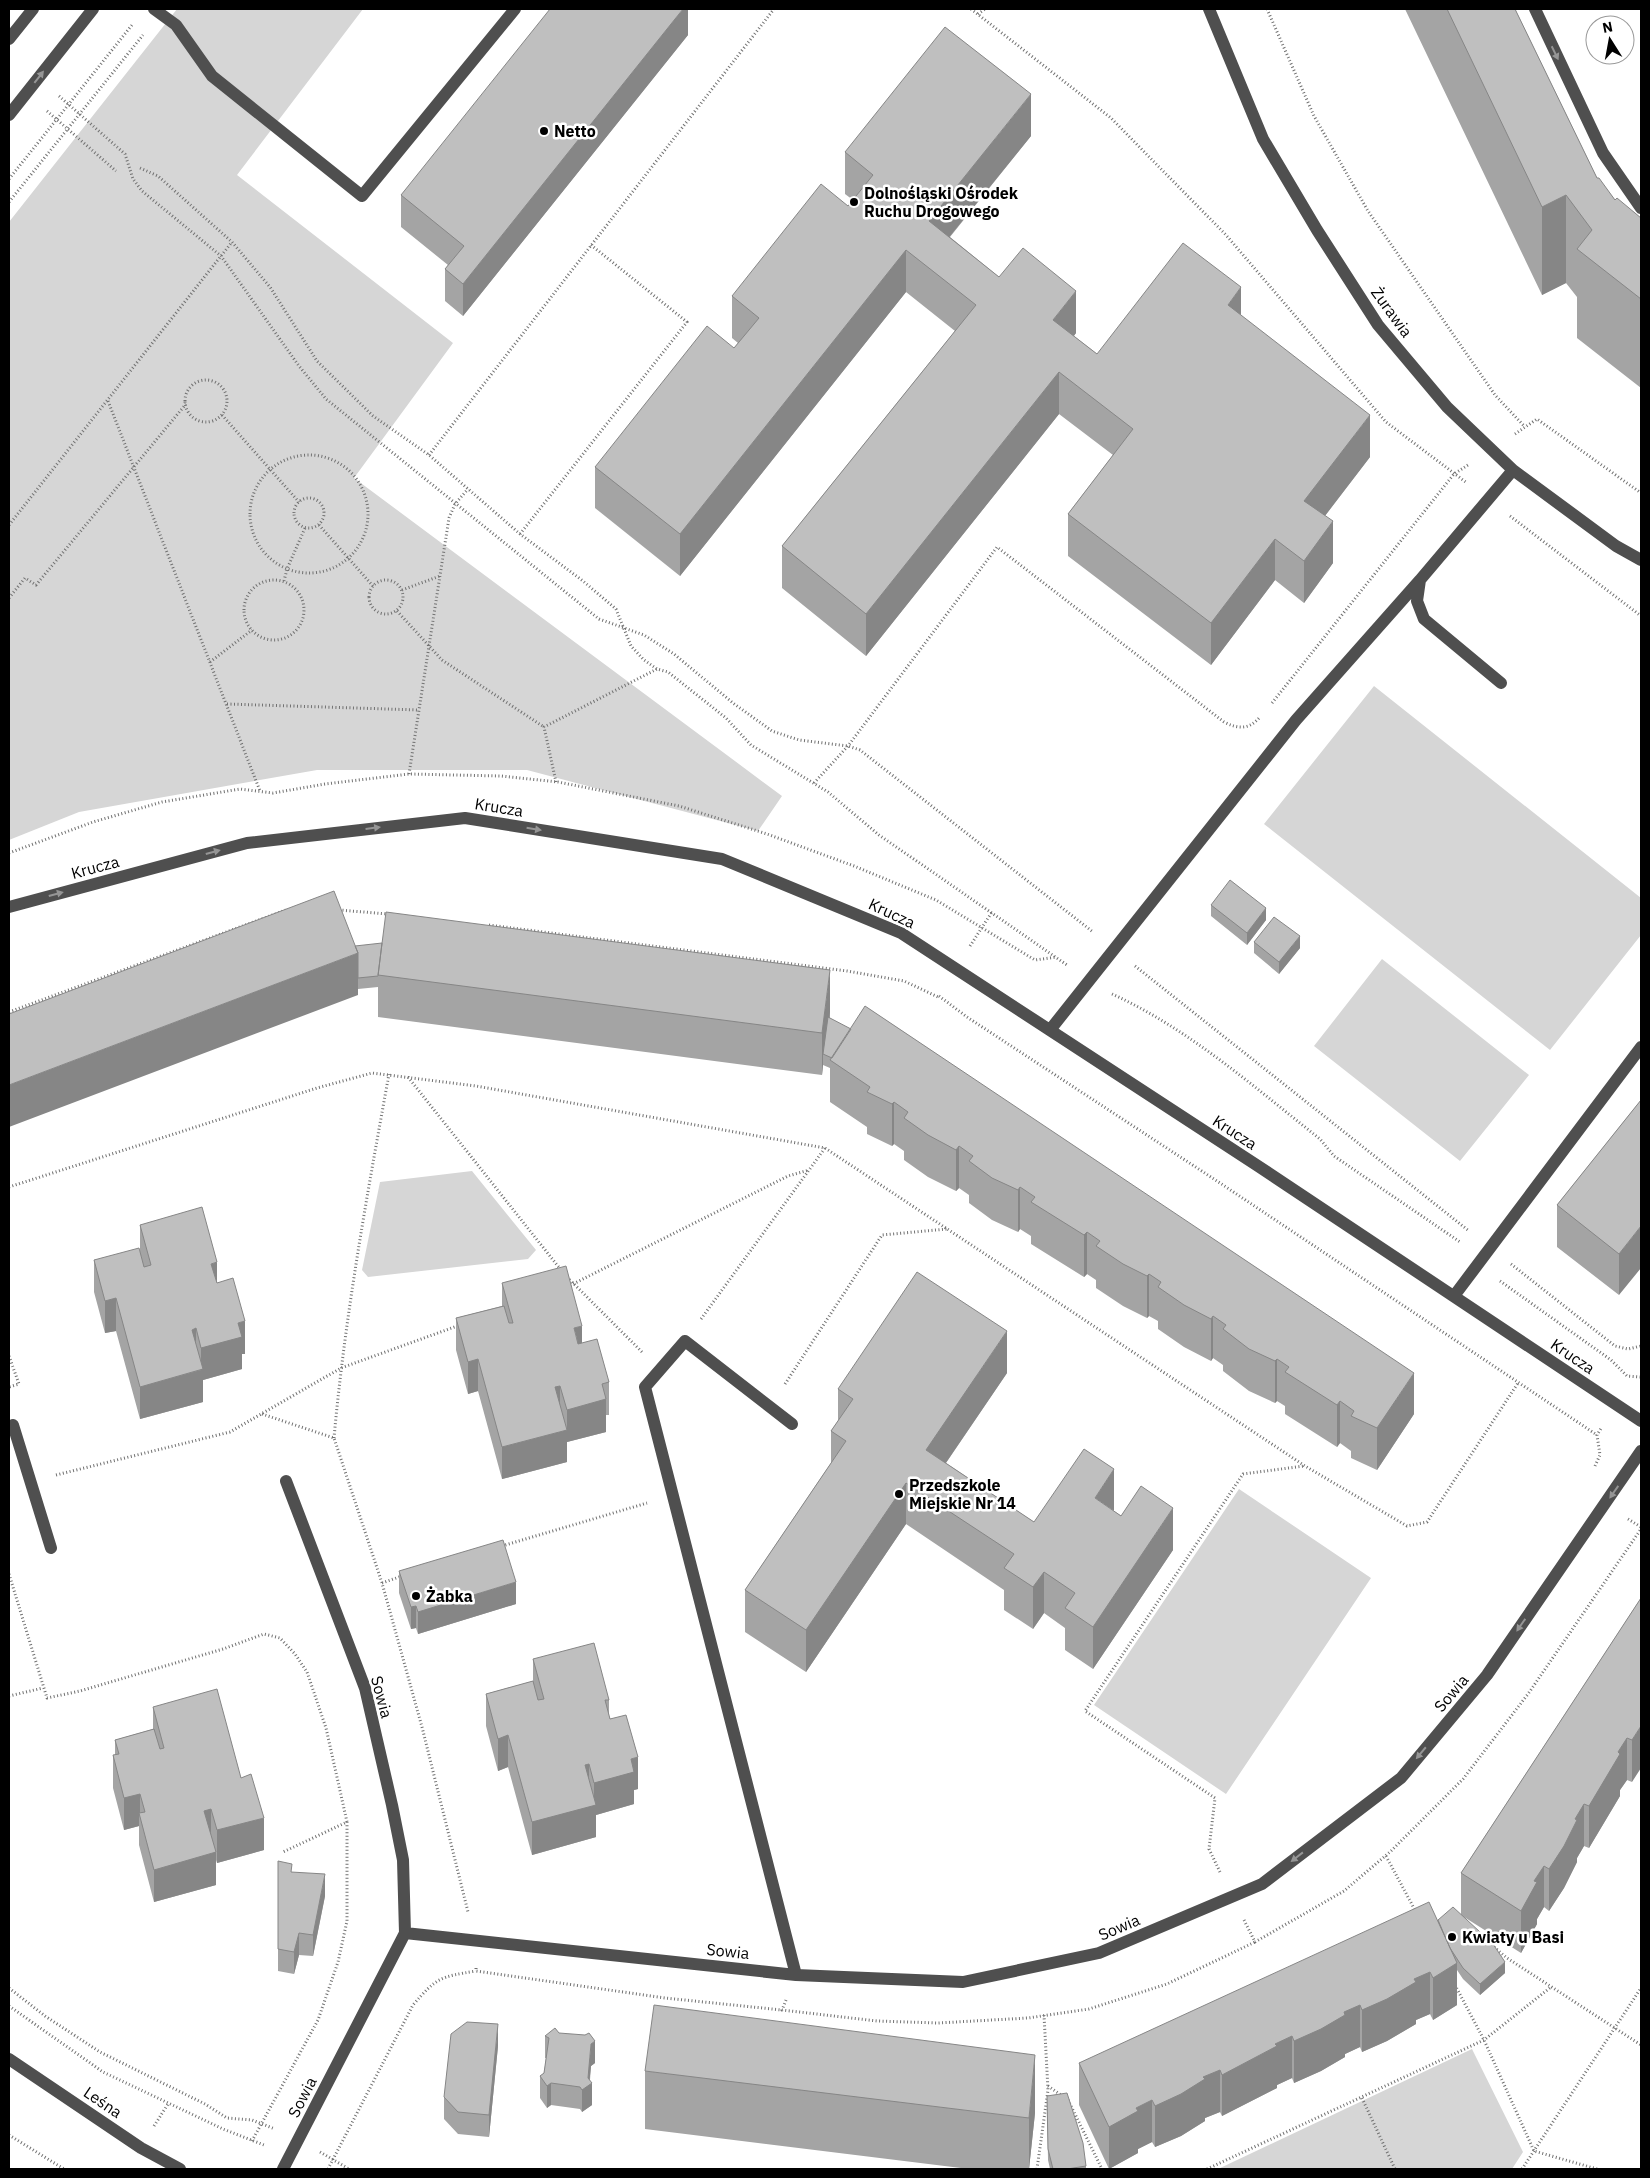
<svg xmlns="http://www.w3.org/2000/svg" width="1650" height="2178" font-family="'IBM Plex Sans',sans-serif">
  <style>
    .green { fill: #d6d6d6 }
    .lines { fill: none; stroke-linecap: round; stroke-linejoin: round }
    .path { stroke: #717171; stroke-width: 3; stroke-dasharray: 1 2.5; stroke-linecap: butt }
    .minor { stroke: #4f4f4f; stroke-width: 12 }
    .wall { fill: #a4a4a4 }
    .shaded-wall { fill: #868686 }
    .building { fill: #bfbfbf; stroke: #868686 }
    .oneway { fill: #959595 }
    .poi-dot { fill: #000; stroke: #fff; stroke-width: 2 }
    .labels { text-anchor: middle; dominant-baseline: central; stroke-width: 5; stroke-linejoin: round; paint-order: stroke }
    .poi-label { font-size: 16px; font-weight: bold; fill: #000; stroke: #fff; text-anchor: start }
    .street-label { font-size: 16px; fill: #000; stroke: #fff }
  </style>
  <rect width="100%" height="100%" fill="#fff"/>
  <path class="green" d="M177 9H363L237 175 453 343 354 478 782 796 758 831 527 770H317L79 812 9 840V222Z
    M1374 686 1641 898V935L1550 1050 1264 824Z
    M1382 959 1529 1075 1460 1161 1314 1046Z
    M472 1171 536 1250 528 1259 368 1277 362 1270 380 1182Z
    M1239 1489 1371 1578 1226 1794 1094 1705Z
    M1472 2049 1523 2152 1512 2169H1218Z"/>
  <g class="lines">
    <path class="path" d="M971 9 1111 118 1226 235 1386 422 1467 483
      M1267 9 1314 116 1368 211 1495 395 1525 427
      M978 14 985 9
      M59 96 125 154 133 179 142 191 221 256 299 366 326 399 599 619 644 635 674 654 733 703 772 731 799 740 848 746 860 750 1093 932
      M47 111 116 171
      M140 168 158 176 232 242 270 287 317 361 373 416 429 455 520 534 583 581 616 609 631 646 644 660 657 669 668 672 726 718 751 745 828 792 879 835 1067 965
      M9 179 132 25
      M9 202 143 35
      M185 401a21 21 0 1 1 42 0a21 21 0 1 1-42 0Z
      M108 401 260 791
      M222 415 299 502
      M1515 434 1537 419 1641 493
      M429 455 774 9
      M250 514a59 59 0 1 1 118 0a59 59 0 1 1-118 0Z
      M294 513a15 15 0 1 1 30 0a15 15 0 1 1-30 0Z
      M1510 516 1641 616
      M9 525 232 242
      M319 525 373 586
      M520 534 687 322 591 245
      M369 597a17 17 0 1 1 34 0a17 17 0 1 1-34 0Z
      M244 610a30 30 0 1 1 60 0a30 30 0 1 1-60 0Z
      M284 581 287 569 305 528
      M402 590 440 576
      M9 598 25 578 36 585 186 404
      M397 611 442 660 544 727
      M210 662 252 630
      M1272 703 1454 474 1468 465
      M227 704 419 710
      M409 774 449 518 455 504 468 489
      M556 782 544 727 657 669
      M814 783 848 746 997 547 1224 722C1238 729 1249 730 1260 717
      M9 853 93 822 162 802 240 789 273 793 325 784 409 774 501 776 558 782 679 806 767 834 854 866 936 900 1035 960 1057 957
      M339 910 388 914
      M489 925 847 971 904 981 938 997
      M970 946 992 912
      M1135 966 1469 1231
      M1112 994C1189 1029 1254 1087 1320 1139L1334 1156 1460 1242
      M939 996 967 1017 1220 1183 1597 1435
      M9 1012 286 910
      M408 1077 561 1270
      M9 1187 317 1088 372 1073 476 1086 825 1148 1305 1466 1407 1526 1427 1522 1518 1383
      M1511 1264 1615 1346 1628 1349 1641 1346
      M567 1277 642 1352
      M1500 1281 1611 1360 1627 1376 1641 1377
      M567 1287 788 1176 809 1170
      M701 1319 825 1148
      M9 1356 19 1384 9 1387
      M785 1384 882 1235 947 1229
      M262 1414 334 1438 382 1583 422 1727 468 1912
      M334 1438C345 1316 367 1195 389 1074
      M1595 1466 1600 1455 1597 1435 1602 1427
      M56 1475 230 1432 341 1368 460 1325
      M1628 1519 1641 1527
      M502 1546 647 1503
      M9 1574 47 1698 80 1691 223 1649 264 1634 280 1638 295 1654 307 1672 326 1728 347 1822 283 1852
      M382 1583 402 1576
      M9 1696 43 1688
      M1386 1856 1416 1912
      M1220 1872 1209 1849 1215 1798 1085 1711 1243 1474 1304 1466
      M1244 1920 1255 1942 1344 1891 1391 1851 1463 1779 1528 1694 1641 1529
      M1494 1947 1507 1958 1641 2045
      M476 1968V1971L665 1998 782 2010
      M1455 1985 1484 2040 1534 2151 1597 2169
      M9 1988 45 2016 100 2052 205 2104 227 2118 252 2120 275 2129
      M786 2000 782 2010 877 2021 938 2023 1028 2018 1089 2009 1167 1984 1255 1942
      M9 2006 103 2072 223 2129 264 2145
      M1048 2086 1061 2095
      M1362 2098 1395 2169
      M1068 2100 1102 2169
      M154 2126 168 2104
      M9 2135 64 2169
      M252 2141 318 2020 338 1962 347 1921V1822
      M320 2152 349 2169
      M328 2169 413 2005C437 1977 440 1977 476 1971
      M1037 2169 1048 2090 1044 2015
      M1207 2169 1484 2040 1551 1987
      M1522 2169 1641 1988"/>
    <path class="minor" d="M154 9 176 25 212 76 362 196 515 9
      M1209 9 1263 139 1317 230 1378 325 1447 407 1513 470 1616 546 1641 560
      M1535 9 1603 153 1641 208
      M9 39 33 9
      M9 115 93 9
      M1501 683 1424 619 1417 601 1420 580 1513 470
      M9 907 247 843 465 818 722 859 901 933 1258 1166 1641 1421
      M1050 1030 1296 720 1420 580
      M1454 1296 1641 1047
      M792 1424 685 1341 645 1387 796 1975
      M13 1425 51 1548
      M286 1481 365 1688 392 1805 403 1860 405 1933
      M9 2059 141 2148 180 2169
      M283 2169 405 1933 796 1975 963 1982 1099 1953 1262 1884 1401 1778 1487 1675 1641 1451"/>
  </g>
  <path class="wall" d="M688 9V35L463 316 445 301V269L448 265 401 227V195Z
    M1405 9H1515L1597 178 1615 200 1641 218V388L1577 338V297L1566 283 1542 295Z
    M1031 136 950 237 999 277 1076 333 1074 336 1097 354 1241 315 1370 457 1325 516 1333 563 1304 603 1275 580 1211 665 1068 556V514L1113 455 1059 414 866 656 782 588V546L955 331 906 292 680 576 595 508V467L734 348 738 343 732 338V296L848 206 853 200 845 194V152Z
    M1211 905 1266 920 1247 945 1211 916Z
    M1254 942 1300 948 1279 974 1254 953Z
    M355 946 830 1012V1018L1414 1414 1377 1470 1351 1458V1451L1340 1443 1337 1447 1285 1414V1406L1277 1401 1275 1403 1249 1391 1223 1371V1365L1213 1358 1211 1361 1184 1347 1158 1329V1321L1149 1316 1147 1318 1123 1306 1096 1288V1280L1087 1274 1084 1277 1031 1244V1236L1020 1229 1018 1232 992 1220 969 1203V1195L959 1188 956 1191 928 1177 904 1160V1151L894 1144 892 1146 867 1134V1127L830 1102V1068L823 1065 822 1075 378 1017V987L358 989V995Z
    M1641 1100 1619 1295 1557 1247V1205Z
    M140 1225 217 1283 245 1354H242V1369L203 1380V1402L140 1419 116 1331 105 1333 94 1292V1260L140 1253Z
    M502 1283 582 1343 609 1382V1415H606V1432L567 1442V1462L502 1479 478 1391 468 1394 456 1350V1318L502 1306Z
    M1007 1373 946 1463 1034 1522 1114 1511 1173 1550 1093 1669 1065 1650V1628L1044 1613 1033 1629 1004 1610V1590L906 1524 806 1672 745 1632V1590L831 1463V1431L838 1421V1389Z
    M399 1571 516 1604 418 1634 416 1628 411 1629 399 1593Z
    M1641 1598 1632 1782 1627 1780 1620 1790V1796L1589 1848 1584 1846 1577 1858V1862L1564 1888 1549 1911 1544 1907 1537 1919V1924L1521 1953 1464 1917 1505 1973 1480 1995 1463 1979 1457 1970V2005L1433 2020 1430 2014 1416 2020V2024L1387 2041 1362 2052 1360 2047 1345 2054V2057L1321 2071 1294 2083 1292 2078 1277 2085V2088L1222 2116 1220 2112 1205 2118V2121L1181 2136 1155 2147 1152 2142 1138 2149V2153L1109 2169 1079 2105V2063L1438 1920 1461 1914V1873Z
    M533 1659 609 1700V1716L638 1789 634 1790V1804L596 1815V1837L532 1855 508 1767 498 1771 486 1726V1694L533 1681Z
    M153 1707 241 1778 264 1850 217 1863 216 1860V1885L154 1902 139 1845V1826L124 1830 113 1788V1755H115V1740L153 1729Z
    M292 1872 325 1896 313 1956 299 1955 294 1974 278 1971V1949Z
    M559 2033 595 2063 591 2066 590 2080 592 2105 582 2112 580 2109 551 2105 547 2108 540 2098V2076L544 2073 546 2058H545V2036Z
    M498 2046 489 2137 458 2134 444 2119V2097Z
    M645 2071 1035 2113 1029 2169H969L645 2129Z
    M1047 2096 1086 2166V2169H1050L1048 2160Z"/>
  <path class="shaded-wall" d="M683 9H688V35L463 316V284Z
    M1031 94V136L929 262V221Z
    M1566 195V283L1542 295V207Z
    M906 250V292L680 576V534Z
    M1241 287V329L1228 305Z
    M1076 291V333L1053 362V320Z
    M1059 372V414L866 656V614Z
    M1370 415V457L1304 543V501Z
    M1333 521V563L1304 603V561Z
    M1275 539V580L1211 665V623Z
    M1266 908V920L1247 945V933Z
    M1300 936V948L1279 974V962Z
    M358 953V995L9 1127V1085Z
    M830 970V1012L825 1054H823V1065L822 1075V1033Z
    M894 1102V1144L892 1146V1104Z
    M959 1146V1188L956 1191V1150Z
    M1020 1187V1229L1018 1232V1190Z
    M1641 1226V1268L1619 1295V1254Z
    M1087 1232V1274L1084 1277V1235Z
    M217 1262V1295L211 1264Z
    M1149 1274V1316L1147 1318V1276Z
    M116 1298V1331L105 1333V1301Z
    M1213 1316V1358L1211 1361V1319Z
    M245 1321V1354H242V1369L203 1380V1402L140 1419V1387L201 1370V1348L238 1323Z
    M582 1326V1358L574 1328Z
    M196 1328V1360L192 1330Z
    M1007 1331V1373L926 1492V1450Z
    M478 1359V1391L468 1394V1362Z
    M1277 1359V1401L1275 1403V1361Z
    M1414 1373V1414L1377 1470V1428Z
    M560 1386V1418L555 1387Z
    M606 1399V1432L567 1442V1462L502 1479V1447L567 1430V1410Z
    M1340 1401V1443L1337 1447V1405Z
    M1114 1469V1511L1095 1498Z
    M906 1483V1524L806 1672V1630Z
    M1173 1508V1550L1093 1669V1627Z
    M1044 1572V1613L1033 1629V1587Z
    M516 1582V1604L418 1634V1612Z
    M416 1606V1628L411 1629V1607Z
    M1641 1726V1768L1632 1782V1740Z
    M508 1735V1767L498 1771V1739Z
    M1627 1738V1780L1620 1790V1796L1589 1848V1806L1618 1752Z
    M638 1757V1789L634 1790V1804L596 1815V1837L532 1855V1822L594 1805V1783L631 1759Z
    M589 1764V1796L585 1765Z
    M140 1794V1817L139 1813V1826L124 1830V1798Z
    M1584 1804V1846L1577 1858V1862L1564 1888 1549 1911V1869L1575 1819Z
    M211 1809V1841L204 1811Z
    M264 1818V1850L217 1863V1830Z
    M216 1852V1885L154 1902V1870Z
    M1544 1866V1907L1537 1919V1924L1521 1953V1911L1534 1881Z
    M325 1874V1896L313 1956V1935Z
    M299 1933V1955L294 1974V1952Z
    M1505 1962V1973L1480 1995V1984Z
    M1457 1963V2005L1433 2020V1978Z
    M1430 1972V2014L1416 2020V2024L1387 2041 1362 2052V2010L1414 1979Z
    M1360 2005V2047L1345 2054V2057L1321 2071 1294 2083V2041L1344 2012Z
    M498 2024V2046L489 2137V2115Z
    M1292 2036V2078L1277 2085V2088L1222 2116V2075L1275 2044Z
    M595 2041V2063L591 2066 589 2085 592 2083V2105L582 2112V2090L588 2078 591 2044Z
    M1035 2055V2113L1029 2169V2118Z
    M1220 2070V2112L1205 2118V2121L1181 2136 1155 2147V2106L1203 2077Z
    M551 2083V2105L547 2108V2086Z
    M1152 2100V2142L1138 2149V2153L1109 2169V2127L1136 2108Z"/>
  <path class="building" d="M550 9H683L463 284 445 269 464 246 401 195Z
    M1447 9H1515L1597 178H1599L1615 200 1617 198 1641 218V299L1577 249 1592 230 1566 195 1542 207Z
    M945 27 1031 94 929 221 999 277 1023 248 1076 291 1053 320 1097 354 1183 243 1241 287 1228 305 1370 415 1304 501 1333 521 1304 561 1275 539 1211 623 1068 514 1133 429 1059 372 866 614 782 546 976 305 906 250 680 534 595 467 707 326 734 348 759 318 732 296 821 184 848 206 873 175 845 152Z
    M1230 880 1266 908 1247 933 1211 905Z
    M334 891 358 953 9 1085V1014Z
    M386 912 830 970 822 1033 378 975Z
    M1274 917 1300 936 1279 962 1254 942Z
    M382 943 378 976 358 978V953L355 946Z
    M865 1006 1414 1373 1377 1428 1351 1416 1354 1411 1340 1401 1337 1405 1285 1372 1289 1367 1277 1359 1275 1361 1249 1349 1223 1329 1226 1325 1213 1316 1211 1319 1184 1305 1158 1287 1161 1282 1149 1274 1147 1276 1123 1264 1096 1246 1100 1241 1087 1232 1084 1235 1031 1202 1035 1197 1020 1187 1018 1190 992 1178 969 1161 973 1156 959 1146 956 1150 928 1135 904 1118 908 1112 894 1102 892 1104 867 1092 870 1087 830 1060Z
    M828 1017 851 1029 832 1058 823 1054Z
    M1641 1100V1226L1619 1254 1557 1205Z
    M202 1207 217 1262 211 1264 217 1283 233 1278 245 1321 238 1323 242 1337 201 1348 196 1328 192 1330 203 1369 140 1387 116 1298 105 1301 94 1260 139 1248 144 1267 151 1265 140 1225Z
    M566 1266 582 1326 574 1328 578 1344 597 1339 609 1382 602 1384 606 1399 567 1410 560 1386 555 1387 567 1430 502 1447 478 1359 468 1362 456 1318 504 1306 509 1323H513L502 1283Z
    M917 1272 1007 1331 926 1450 1034 1522 1084 1449 1114 1469 1095 1498 1121 1516 1141 1486 1173 1508 1093 1627 1065 1608 1075 1593 1044 1572 1033 1587 1004 1568 1014 1554 906 1483 806 1630 745 1590 846 1441 831 1431 853 1399 838 1389Z
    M503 1540 516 1582 418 1612 416 1606 411 1607 399 1571Z
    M1641 1598V1726L1632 1740 1627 1738 1618 1752 1620 1754 1589 1806 1584 1804 1575 1819 1577 1820 1564 1846 1549 1869 1544 1866 1534 1881 1537 1882 1521 1911 1461 1873Z
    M594 1643 609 1700H605L610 1719 626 1715 638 1757 631 1759 634 1772 594 1783 589 1764 585 1765 596 1805 532 1822 508 1735 498 1739 486 1694 533 1681 538 1700 544 1699 533 1659Z
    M217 1689 241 1778 251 1774 264 1818 217 1830 211 1809 204 1811 216 1852 154 1870 139 1813 145 1812 140 1794 124 1798 113 1755 119 1754 115 1740 154 1729 160 1749 164 1748 153 1707Z
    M278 1861 292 1864 291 1872 325 1874 313 1935 299 1933 294 1952 278 1949Z
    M1429 1902 1457 1963 1433 1978 1430 1972 1414 1979 1416 1982 1387 1999 1362 2010 1360 2005 1344 2012 1345 2015 1321 2029 1294 2041 1292 2036 1275 2044 1277 2046 1222 2075 1220 2070 1203 2077 1205 2079 1181 2094 1155 2106 1152 2100 1136 2108 1138 2111 1109 2127 1079 2063Z
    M1453 1907 1493 1944 1505 1962 1480 1984 1463 1968 1450 1948 1438 1920Z
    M654 2005 1035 2055 1029 2118 645 2071Z
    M467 2022 498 2024 489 2115 458 2112 444 2097 451 2034Z
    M555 2028 559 2033 585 2035 589 2033 595 2041 591 2044 588 2078 592 2083 582 2090 580 2087 551 2083 547 2086 540 2076 544 2073 549 2038 545 2036Z
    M1067 2093 1083 2143 1086 2166 1067 2169H1053L1048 2149 1047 2096Z"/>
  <defs><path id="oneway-solid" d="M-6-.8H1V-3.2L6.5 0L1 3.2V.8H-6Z" transform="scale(1.25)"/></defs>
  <g class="oneway">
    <use href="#oneway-solid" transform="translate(1555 53) rotate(64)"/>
    <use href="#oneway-solid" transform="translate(39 77) rotate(-52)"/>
    <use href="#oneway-solid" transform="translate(373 828) rotate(-7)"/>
    <use href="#oneway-solid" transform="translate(534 829) rotate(9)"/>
    <use href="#oneway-solid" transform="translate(213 852) rotate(-15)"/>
    <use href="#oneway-solid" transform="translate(56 894) rotate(-15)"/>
    <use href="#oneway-solid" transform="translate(1614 1492) rotate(125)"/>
    <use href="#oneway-solid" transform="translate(1521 1625) rotate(125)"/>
    <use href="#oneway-solid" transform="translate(1421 1753) rotate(130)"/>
    <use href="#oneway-solid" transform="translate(1297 1857) rotate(142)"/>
  </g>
  <g class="poi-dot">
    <circle cx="544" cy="131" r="5"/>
    <circle cx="854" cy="202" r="5"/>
    <circle cx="899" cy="1494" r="5"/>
    <circle cx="416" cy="1596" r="5"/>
    <circle cx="1452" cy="1937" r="5"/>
  </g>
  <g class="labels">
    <g class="poi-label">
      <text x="554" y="131">Netto</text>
      <text x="864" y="193">Dolnośląski Ośrodek<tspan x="864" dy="18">Ruchu Drogowego</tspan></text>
      <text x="909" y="1485">Przedszkole<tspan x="909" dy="18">Miejskie Nr 14</tspan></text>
      <text x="426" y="1596">Żabka</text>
      <text x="1462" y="1937">Kwiaty u Basi</text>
    </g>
    <g class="street-label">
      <text transform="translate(1392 312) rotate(54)">Żurawia</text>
      <text transform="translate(499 807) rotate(9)">Krucza</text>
      <text transform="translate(95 867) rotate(-15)">Krucza</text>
      <text transform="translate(892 913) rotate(25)">Krucza</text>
      <text transform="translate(1235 1132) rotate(33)">Krucza</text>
      <text transform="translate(1573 1356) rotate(34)">Krucza</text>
      <text transform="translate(1451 1693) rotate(-50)">Sowia</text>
      <text transform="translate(382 1697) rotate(75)">Sowia</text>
      <text transform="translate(1119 1927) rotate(-23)">Sowia</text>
      <text transform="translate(728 1951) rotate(6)">Sowia</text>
      <text transform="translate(302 2097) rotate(-63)">Sowia</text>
      <text transform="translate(103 2102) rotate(34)">Leśna</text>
    </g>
  </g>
  <rect width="1650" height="2178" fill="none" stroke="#000000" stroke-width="20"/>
  <g transform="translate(1610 40) rotate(349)"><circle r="24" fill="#ffffff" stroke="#999999"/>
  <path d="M0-4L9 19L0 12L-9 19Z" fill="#000000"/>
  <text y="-8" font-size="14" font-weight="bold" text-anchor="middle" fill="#000000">N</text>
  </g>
</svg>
